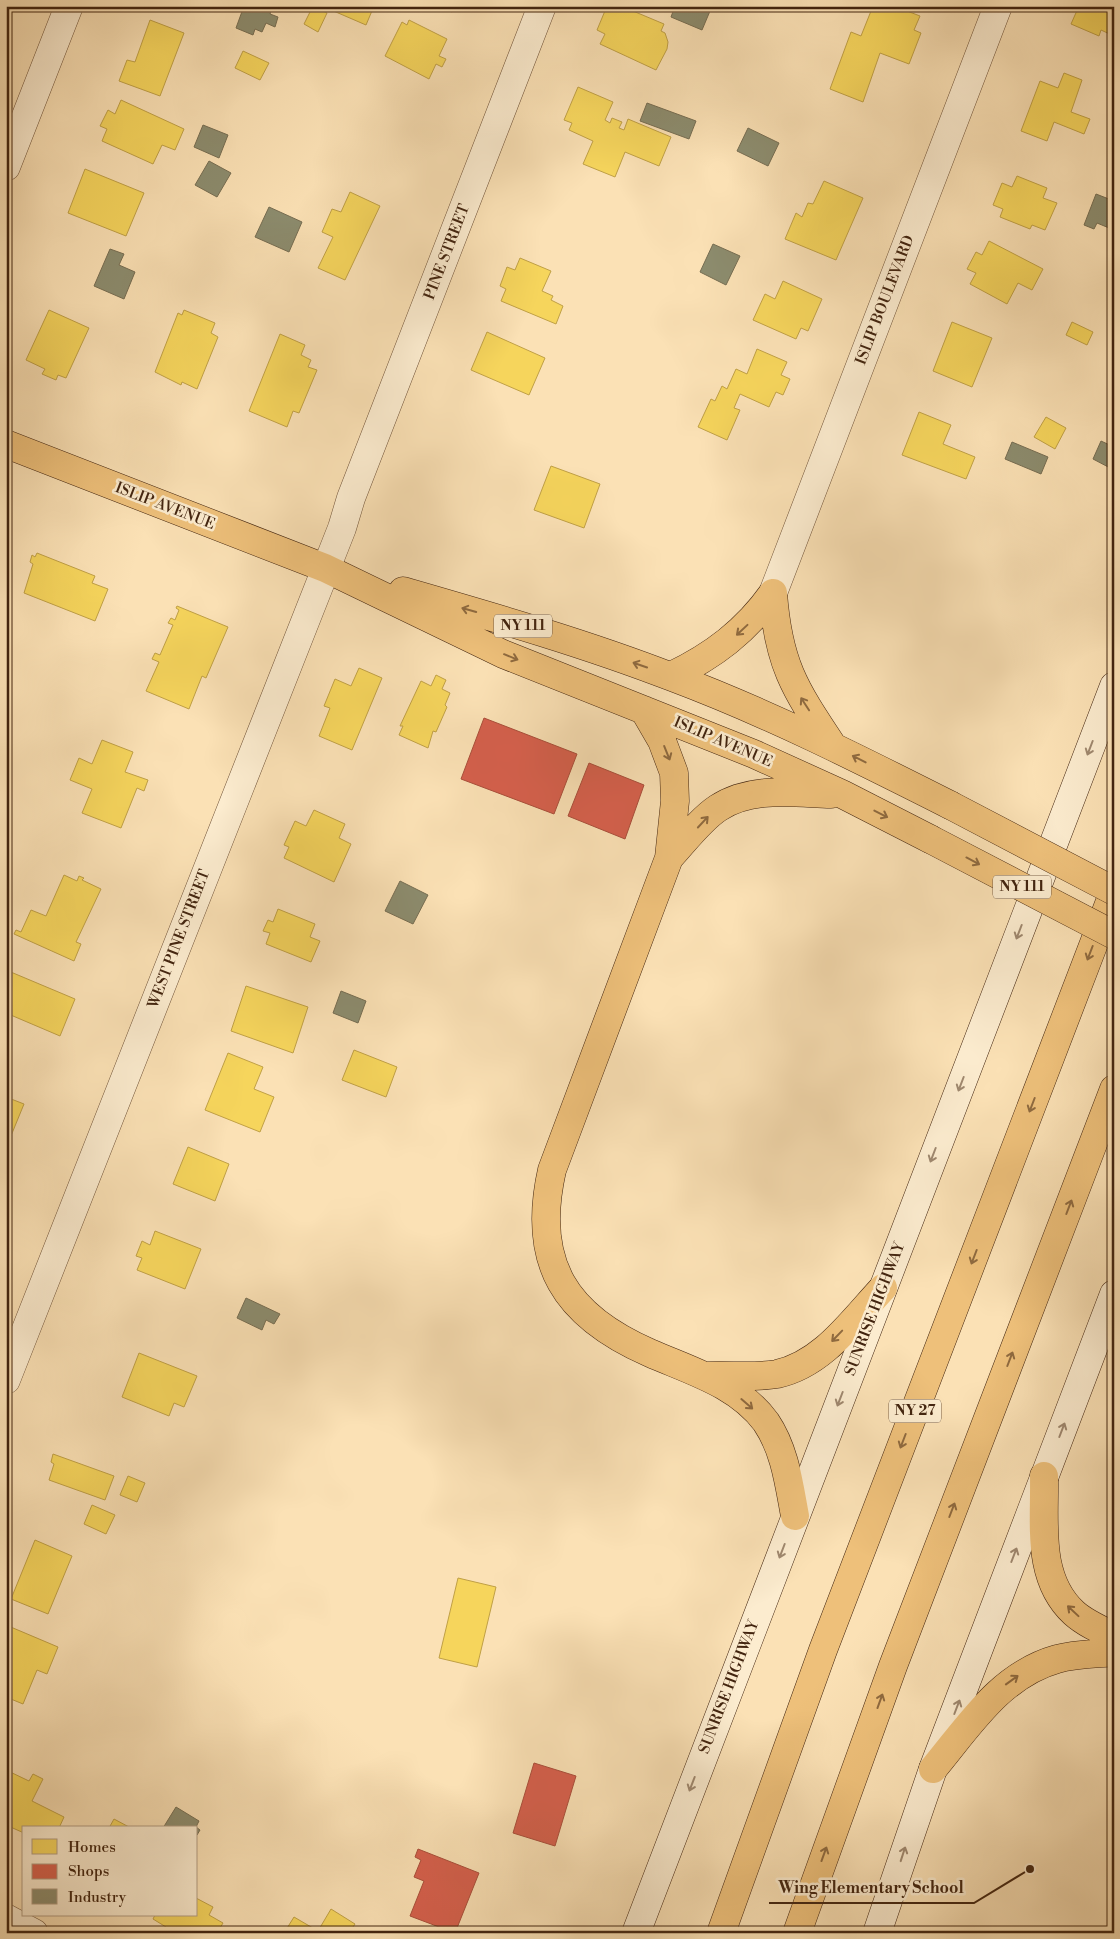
<svg xmlns="http://www.w3.org/2000/svg" width="1120" height="1939" font-family="'Libre Bodoni',serif">
  <style>
    .homes { fill: #f6d55c; stroke: #c0a045 }
    .shops { fill: #d6604d; stroke: #aa4e3a }
    .industry { fill: #8c8c6e; stroke: #766d52 }
    .lines { fill: none; stroke-linecap: round; stroke-linejoin: round }
    .minor-casing { stroke: #705338; stroke-width: 29 }
    .tertiary-casing { stroke: #705338; stroke-width: 29 }
    .secondary-casing { stroke: #42240f; stroke-width: 29 }
    .primary-casing { stroke: #42240f; stroke-width: 29 }
    .motorway-casing { stroke: #42240f; stroke-width: 29 }
    .minor { stroke: #fceccf; stroke-width: 28 }
    .tertiary { stroke: #fceccf; stroke-width: 28 }
    .secondary { stroke: #fceccf; stroke-width: 28 }
    .primary { stroke: #eec07a; stroke-width: 28 }
    .motorway { stroke: #eec07a; stroke-width: 28 }
    .primary-bridge-casing { stroke: #42240f; stroke-width: 29; stroke-linecap: butt }
    .primary-bridge { stroke: #eec07a; stroke-width: 28 }
    .oneway { stroke: #8f6a3f }
    .oneway2 { stroke: #9f886f }
    .labels { text-anchor: middle; dominant-baseline: central; stroke-width: 5; stroke-linejoin: round; paint-order: stroke }
    .shield { fill: #fceccf; stroke: #7a6049; stroke-width: 1 }
    .shield-label { font-size: 14px; font-weight: bold; fill: #42240f }
    .street-label { font-size: 15px; fill: #42240f; stroke: #fceccf }
    .leader { fill: none; stroke: #42240f; stroke-width: 2 }
    .callout-dot { fill: #42240f; stroke: #fceccf; stroke-width: 2 }
    .callout-label { font-size: 16px; text-anchor: middle; font-weight: bold; fill: #42240f; stroke: #fceccf; stroke-width: 5; stroke-linejoin: round; paint-order: stroke }
  </style>
  <rect width="100%" height="100%" fill="#fbe1b5"/>
  <filter id="stains"><feTurbulence type="fractalNoise" baseFrequency=".004" numOctaves="4"/><feColorMatrix values="0 0 0 0 .2 0 0 0 0 .09 0 0 0 0 .02 0 0 0 .5 -.17"/></filter>
  <radialGradient id="worn" r=".72"><stop offset=".6" stop-color="#630" stop-opacity="0"/><stop offset="1" stop-color="#630" stop-opacity=".3"/></radialGradient>
  <path class="homes" d="M313 6 327 13 318 32 304 24Z
    M322 6H374L366 25Z
    M440 6H454L452 12Z
    M607 6H621L664 24 661 31 665 33 668 42 667 49 656 70 600 44 605 34 597 30Z
    M873 6H894L920 16 914 30 921 33 909 64 880 53 863 102 830 89 851 32 861 36Z
    M1079 6H1113L1110 11 1114 12V36L1101 30 1099 36 1071 24Z
    M150 20 184 33 160 96 119 81 127 60 135 62Z
    M409 20 447 39 439 56 446 59 442 67 436 64 429 79 385 56 402 22 407 25Z
    M243 51 269 63 260 80 235 68Z
    M1064 73 1082 80 1071 112 1090 119 1084 134 1054 122 1047 141 1021 131 1040 81 1058 88Z
    M578 87 613 102 605 120 610 123 612 118 622 122 619 128 624 130 628 119 671 137 659 166 625 152 615 177 583 164 593 141 569 130 572 123 564 120Z
    M121 100 184 129 175 150 162 145 153 164 102 141 107 129 100 126 108 110 115 114Z
    M85 169 144 193 126 236 68 213Z
    M1017 176 1047 188 1043 198 1057 203 1045 230 1032 225 1030 229 1000 217 1003 209 993 205 1002 183 1012 187Z
    M824 181 863 198 836 260 785 239 796 213 802 217 808 203 813 204Z
    M350 192 380 206 345 280 318 268 333 237 322 232 332 209 341 212Z
    M989 241 1043 269 1032 290 1018 283 1007 304 970 284 976 273 967 269 976 252 982 255Z
    M520 258 551 271 542 291 553 296 551 300 563 306 556 324 501 301 506 289 500 286 507 267 515 270Z
    M783 281 822 299 808 331 801 328 796 339 753 320 765 294 775 299Z
    M49 310 89 328 66 378 58 375 56 380 42 374 45 369 26 360Z
    M184 310 215 323 211 333 218 337 197 389 182 382 181 385 155 372 178 313 182 315Z
    M952 322 992 338 972 387 933 371Z
    M1072 322 1093 332 1087 345 1066 335Z
    M487 332 545 358 529 395 471 370Z
    M280 334 305 345 301 355 311 360 308 367 317 370 299 413 293 411 287 427 249 411Z
    M757 349 787 362 781 375 790 379 783 395 776 392 769 407 740 394 734 408 740 410 727 440 698 427 711 399 715 401 722 386 727 389 736 369 747 374Z
    M919 412 951 425 943 444 975 457 966 479 902 455Z
    M1046 417 1066 428 1055 449 1034 437Z
    M551 466 600 484 584 528 534 510Z
    M37 553 95 576 92 583 108 589 95 621 24 593 33 564 30 562 32 555 35 557Z
    M177 606 228 627 206 678 202 676 189 709 146 691 159 662 152 659 155 653 160 655 173 625 168 623 171 618 175 620 179 610 176 608Z
    M359 668 382 678 352 750 319 736 330 708 324 706 335 679 351 686Z
    M436 675 446 680 442 689 450 693 445 705 447 707 436 732 433 731 428 748 399 735 403 726H400L421 681 431 686Z
    M102 740 133 752 125 772 148 780 144 791 137 788 121 828 82 813 92 789 70 780 79 758 92 764Z
    M314 810 345 824 339 838 351 844 334 882 284 858 289 847 284 845 295 821 306 826Z
    M64 875 77 881 79 876 84 878 82 880 101 889 76 942 81 944 74 961 14 934 16 930 21 932 31 910 46 916Z
    M278 909 315 924 310 937 320 941 311 962 266 944 270 933 263 931 268 920 273 922Z
    M6 970 75 999 60 1036 6 1013Z
    M246 986 308 1007 293 1053 231 1031Z
    M354 1050 397 1067 386 1097 342 1080Z
    M228 1053 263 1067 254 1089 274 1097 260 1132 205 1110Z
    M6 1097 24 1104 6 1148Z
    M188 1147 229 1164 215 1201 173 1184Z
    M155 1231 201 1249 185 1289 137 1270 142 1258 136 1256 142 1241 150 1245Z
    M139 1353 197 1376 184 1407 174 1403 169 1416 122 1397Z
    M53 1454 114 1476 105 1500 49 1480 54 1464 51 1462Z
    M128 1476 145 1483 137 1502 120 1495Z
    M92 1505 115 1515 106 1534 84 1524Z
    M35 1540 72 1556 48 1614 11 1599Z
    M458 1578 496 1587 477 1667 439 1658Z
    M6 1625 58 1647 47 1674 37 1670 23 1704 6 1697Z
    M6 1770 29 1781 33 1774 43 1779 32 1801 64 1817 59 1828H24V1833L6 1825Z
    M114 1819 129 1827V1828H109Z
    M196 1898 213 1907 209 1915 223 1923 217 1933H166L164 1932 166 1927 153 1919 155 1915H196Z
    M331 1909 355 1924 349 1933H284L294 1917 318 1931Z"/>
  <path class="shops" d="M484 718 577 754 554 814 461 779Z
    M589 763 644 785 625 839 568 816Z
    M534 1763 576 1776 555 1846 513 1833Z
    M418 1849 479 1873 455 1933 410 1916 424 1881 414 1877 421 1860 415 1857Z"/>
  <path class="industry" d="M244 6H259L271 11 270 14 278 17 275 27 266 23 262 32 255 29 253 35 236 28Z
    M675 6H700L710 11 702 30 671 17Z
    M647 103 696 121 689 139 640 121Z
    M203 125 228 135 219 158 194 147Z
    M748 128 779 143 768 166 737 151Z
    M209 161 231 173 217 197 195 185Z
    M1096 194 1114 201V230L1097 223 1094 229 1084 225Z
    M269 207 302 222 289 252 255 237Z
    M713 244 740 256 726 285 700 272Z
    M110 249 124 254 119 265 135 272 124 299 94 286Z
    M1101 441 1114 447V470L1093 459Z
    M1012 442 1048 457 1041 474 1005 459Z
    M400 881 428 895 413 924 385 911Z
    M341 991 366 1001 358 1023 333 1013Z
    M246 1298 280 1314 274 1324 266 1320 262 1330 237 1318Z
    M176 1807 199 1821 196 1827 200 1830 197 1835 196 1828H163Z"/>
  <g class="lines">
    <g class="minor-casing">
      <path id="minor" d="M6 167 69 6
        M6 1380 342 528 351 498 542 6
        M6 1918 34 1933"/>
    </g>
    <g class="tertiary-casing">
      <path id="tertiary" d="M773 593 998 6"/>
    </g>
    <g class="secondary-casing">
      <path id="secondary" d="M636 1933 1114 686
        M877 1933 933 1769 1114 1294"/>
    </g>
    <g class="primary-casing">
      <path id="primary" d="M6 444 325 568 503 654 754 754 842 794 930 839
        M403 591C493 617 584 643 672 677 768 713 859 759 950 805
        M773 593C778 663 794 688 832 745
        M671 676C713 656 746 631 773 593
        M644 710 662 741 674 773 675 801 669 858 552 1170C531 1263 565 1316 650 1353 691 1371 738 1384 766 1422 785 1450 789 1484 795 1516
        M669 858C684 842 700 820 718 808 751 786 794 793 831 794
        M708 1376C730 1375 755 1378 777 1374 823 1364 852 1321 883 1288
        M1044 1476C1045 1523 1036 1578 1074 1613 1085 1623 1101 1630 1114 1636
        M933 1769C969 1726 1000 1675 1057 1659 1075 1654 1095 1654 1114 1652"/>
    </g>
    <g class="motorway-casing">
      <path id="motorway" d="M721 1933 823 1650 1114 891
        M797 1933 893 1666 1114 1089"/>
    </g>
    <use href="#minor" class="minor"/>
    <use href="#tertiary" class="tertiary"/>
    <use href="#secondary" class="secondary"/>
    <use href="#primary" class="primary"/>
    <use href="#motorway" class="motorway"/>
    <g class="primary-bridge-casing">
      <path id="primary-bridge" d="M950 805 1114 891
        M930 839 1114 935"/>
    </g>
    <use href="#primary-bridge" class="primary-bridge"/>
  </g>
  <defs><path id="oneway-shaft" d="M-6 0H5M1.5-3L5.5 0L1.5 3" fill="none" stroke-width="1.6" stroke-linecap="round" stroke-linejoin="round" transform="scale(1.25)"/></defs>
  <g class="oneway">
    <use href="#oneway-shaft" transform="translate(469 610) rotate(-164)"/>
    <use href="#oneway-shaft" transform="translate(742 630) rotate(137)"/>
    <use href="#oneway-shaft" transform="translate(511 657) rotate(22)"/>
    <use href="#oneway-shaft" transform="translate(640 665) rotate(-161)"/>
    <use href="#oneway-shaft" transform="translate(805 704) rotate(-123)"/>
    <use href="#oneway-shaft" transform="translate(667 753) rotate(68)"/>
    <use href="#oneway-shaft" transform="translate(859 759) rotate(-153)"/>
    <use href="#oneway-shaft" transform="translate(881 814) rotate(27)"/>
    <use href="#oneway-shaft" transform="translate(703 822) rotate(-47)"/>
    <use href="#oneway-shaft" transform="translate(973 861) rotate(28)"/>
    <use href="#oneway-shaft" transform="translate(1090 953) rotate(111)"/>
    <use href="#oneway-shaft" transform="translate(1032 1105) rotate(111)"/>
    <use href="#oneway-shaft" transform="translate(1069 1207) rotate(-69)"/>
    <use href="#oneway-shaft" transform="translate(974 1257) rotate(111)"/>
    <use href="#oneway-shaft" transform="translate(837 1336) rotate(134)"/>
    <use href="#oneway-shaft" transform="translate(1010 1359) rotate(-69)"/>
    <use href="#oneway-shaft" transform="translate(747 1404) rotate(41)"/>
    <use href="#oneway-shaft" transform="translate(903 1441) rotate(111)"/>
    <use href="#oneway-shaft" transform="translate(952 1510) rotate(-69)"/>
    <use href="#oneway-shaft" transform="translate(1073 1611) rotate(-137)"/>
    <use href="#oneway-shaft" transform="translate(1012 1680) rotate(-36)"/>
    <use href="#oneway-shaft" transform="translate(880 1701) rotate(-70)"/>
    <use href="#oneway-shaft" transform="translate(824 1854) rotate(-70)"/>
  </g>
  <g class="oneway2">
    <use href="#oneway-shaft" transform="translate(1090 748) rotate(111)"/>
    <use href="#oneway-shaft" transform="translate(1019 932) rotate(111)"/>
    <use href="#oneway-shaft" transform="translate(961 1084) rotate(111)"/>
    <use href="#oneway-shaft" transform="translate(933 1155) rotate(111)"/>
    <use href="#oneway-shaft" transform="translate(840 1399) rotate(111)"/>
    <use href="#oneway-shaft" transform="translate(1062 1430) rotate(-69)"/>
    <use href="#oneway-shaft" transform="translate(782 1551) rotate(111)"/>
    <use href="#oneway-shaft" transform="translate(1014 1555) rotate(-69)"/>
    <use href="#oneway-shaft" transform="translate(957 1707) rotate(-69)"/>
    <use href="#oneway-shaft" transform="translate(692 1784) rotate(111)"/>
    <use href="#oneway-shaft" transform="translate(903 1854) rotate(-72)"/>
  </g>
  <g class="labels">
    <g class="shield">
      <rect x="494" y="614.5" width="58" height="23" rx="4"/>
      <rect x="993" y="875.5" width="58" height="23" rx="4"/>
      <rect x="889" y="1399.5" width="52" height="23" rx="4"/>
    </g>
    <g class="shield-label">
      <text x="523" y="626">NY 111</text>
      <text x="1022" y="887">NY 111</text>
      <text x="915" y="1411">NY 27</text>
    </g>
    <g class="street-label">
      <text transform="translate(447 252) rotate(-69)">PINE STREET</text>
      <text transform="translate(885 300) rotate(-69)">ISLIP BOULEVARD</text>
      <text transform="translate(165 506) rotate(21)">ISLIP AVENUE</text>
      <text transform="translate(723 742) rotate(23)">ISLIP AVENUE</text>
      <text transform="translate(179 939) rotate(-69)">WEST PINE STREET</text>
      <text transform="translate(875 1309) rotate(-69)">SUNRISE HIGHWAY</text>
      <text transform="translate(729 1687) rotate(-69)">SUNRISE HIGHWAY</text>
    </g>
  </g>
  <path class="leader" d="M1030 1869L974 1903H769"/>
  <circle class="callout-dot" cx="1030" cy="1869" r="5"/>
  <g class="callout-label">
    <text x="871" y="1893">Wing Elementary School</text>
  </g>
  <rect width="1120" height="1939" fill="none" stroke="#fbe1b5" stroke-width="25"/>
  <rect x="8" y="8" width="1105" height="1924" fill="none" stroke="#42240f" stroke-width="2.5"/>
  <rect x="12" y="12" width="1095" height="1914" fill="none" stroke="#42240f"/>
  <rect x="22" y="1826" width="175" height="90" fill="#fceccf" stroke="#b29c82"/>
  <rect x="32" y="1839" width="25" height="15" fill="#f6d55c" stroke="#b29c82"/>
  <text x="68" y="1852" font-size="15" fill="#42240f">Homes</text>
  <rect x="32" y="1864" width="25" height="15" fill="#d6604d" stroke="#b29c82"/>
  <text x="68" y="1876" font-size="15" fill="#42240f">Shops</text>
  <rect x="32" y="1889" width="25" height="15" fill="#8c8c6e" stroke="#b29c82"/>
  <text x="68" y="1902" font-size="15" fill="#42240f">Industry</text>
  <rect width="100%" height="100%" filter="url(#stains)"/>
  <rect width="100%" height="100%" fill="url(#worn)"/>
</svg>
